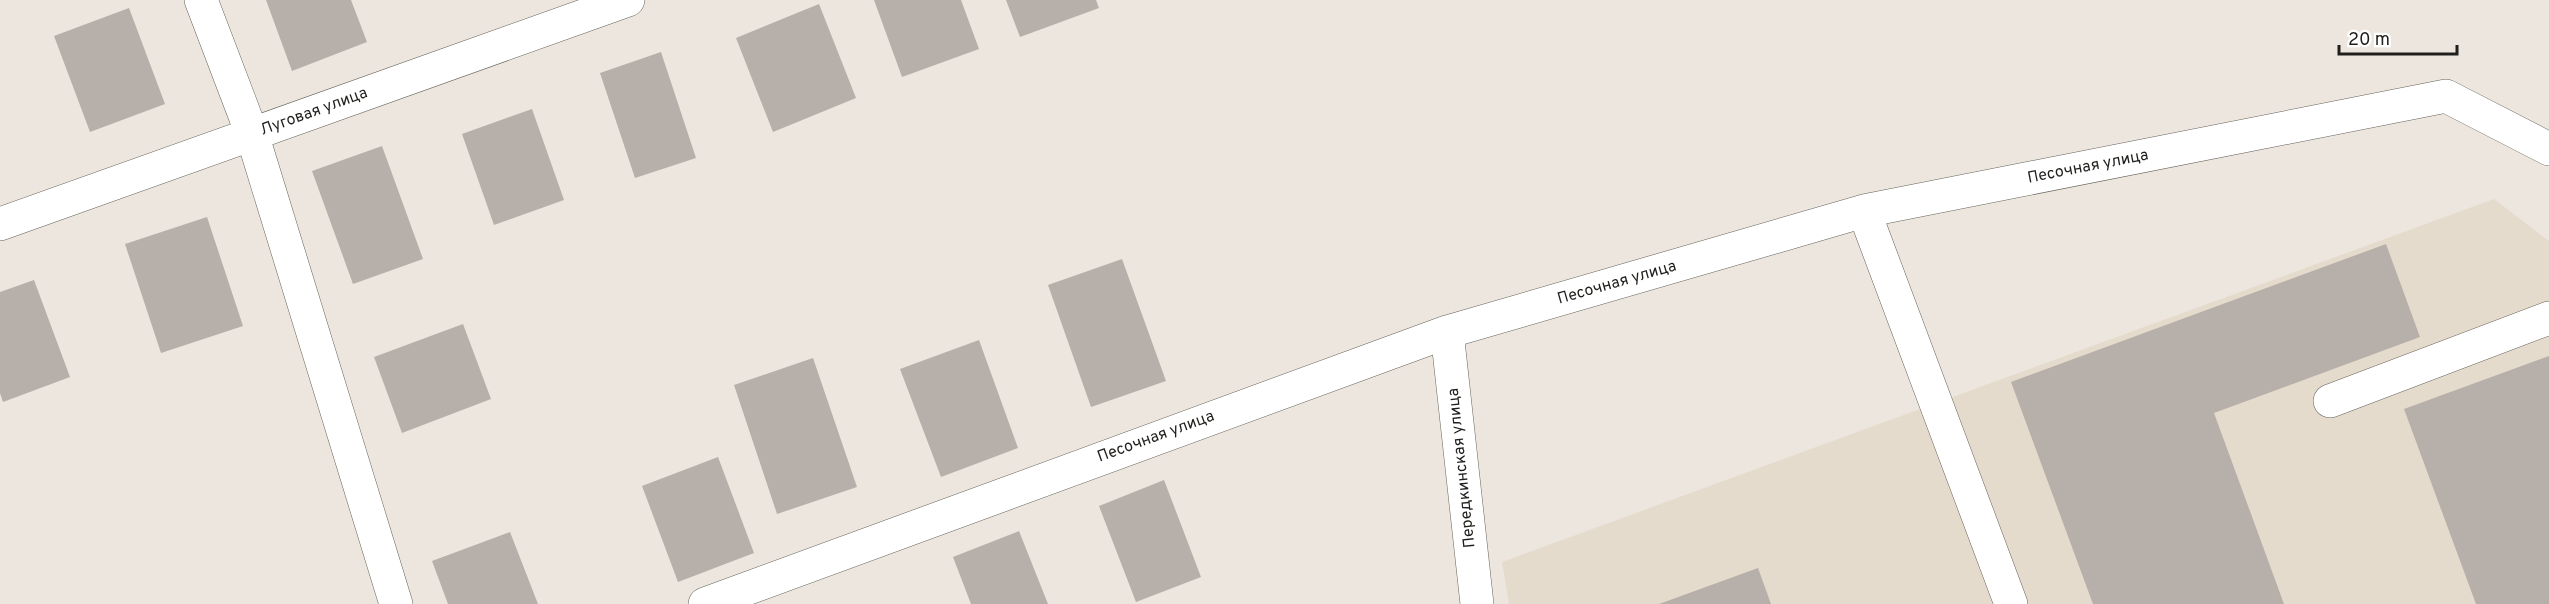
<svg xmlns="http://www.w3.org/2000/svg" width="2549" height="604" font-family="Overpass,sans-serif">
  <style>
    .built { fill: #e5dbcc }
    .building { fill: #b7afa9 }
    .lines { fill: none; stroke-linecap: round; stroke-linejoin: round }
    .minor-casing { stroke: #66625a; stroke-width: 34 }
    .minor { stroke: #fff; stroke-width: 33 }
    .labels { text-anchor: middle; dominant-baseline: central; stroke-width: 4.5; stroke-linejoin: round; paint-order: stroke }
    .street-label { font-size: 16px; fill: #211f1c; stroke: #fff }
  </style>
  <rect width="100%" height="100%" fill="#ece6de"/>
  <path class="built" d="M2494 199 2549 241V604H1509L1502 562Z"/>
  <path class="building" d="M266 0H351L367 42 292 71Z
    M874 0H961L979 49 902 77Z
    M1006 0H1096L1099 8 1020 37Z
    M819 4 856 98 773 132 736 38Z
    M129 8 165 104 90 132 54 36Z
    M661 52 696 158 635 178 600 73Z
    M532 109 564 200 494 225 462 134Z
    M382 146 423 259 353 284 312 171Z
    M207 217 243 326 161 353 125 244Z
    M2386 244 2420 337 2214 413 2284 604H2093L2011 382Z
    M1122 259 1166 381 1091 407 1048 285Z
    M34 280 70 377 3 402 0 393V292Z
    M463 324 491 399 402 433 374 357Z
    M979 340 1018 448 941 477 900 369Z
    M2549 356V604H2476L2404 409Z
    M813 358 857 487 777 514 734 385Z
    M718 457 754 553 678 582 642 486Z
    M1164 480 1201 577 1136 602 1099 506Z
    M1019 531 1048 604H971L953 557Z
    M510 532 538 604H448L432 561Z
    M1758 568 1771 604H1659Z"/>
  <g class="lines">
    <g class="minor-casing">
      <path id="minor" d="M201 0 252 134 396 604
        M1864 211 2011 604
        M0 224 628 0
        M1447 332 1477 604
        M2330 401 2549 318
        M705 604 1447 332 1864 211 2446 96 2549 149"/>
    </g>
    <use href="#minor" class="minor"/>
  </g>
  <g class="labels">
    <g class="street-label">
      <text transform="translate(314 112) rotate(-20)">Луговая улица</text>
      <text transform="translate(2088 167) rotate(-11)">Песочная улица</text>
      <text transform="translate(1617 283) rotate(-16)">Песочная улица</text>
      <text transform="translate(1156 437) rotate(-20)">Песочная улица</text>
      <text transform="translate(1462 468) rotate(-96)">Передкинская улица</text>
    </g>
  </g>
  <path d="M2339 45v9h118v-9" fill="none" stroke="#211f1c" stroke-width="3"/>
  <text x="2348" y="45" font-size="18" fill="#211f1c" stroke="#ffffff" stroke-width="4.5" paint-order="stroke">20 m</text>
</svg>
